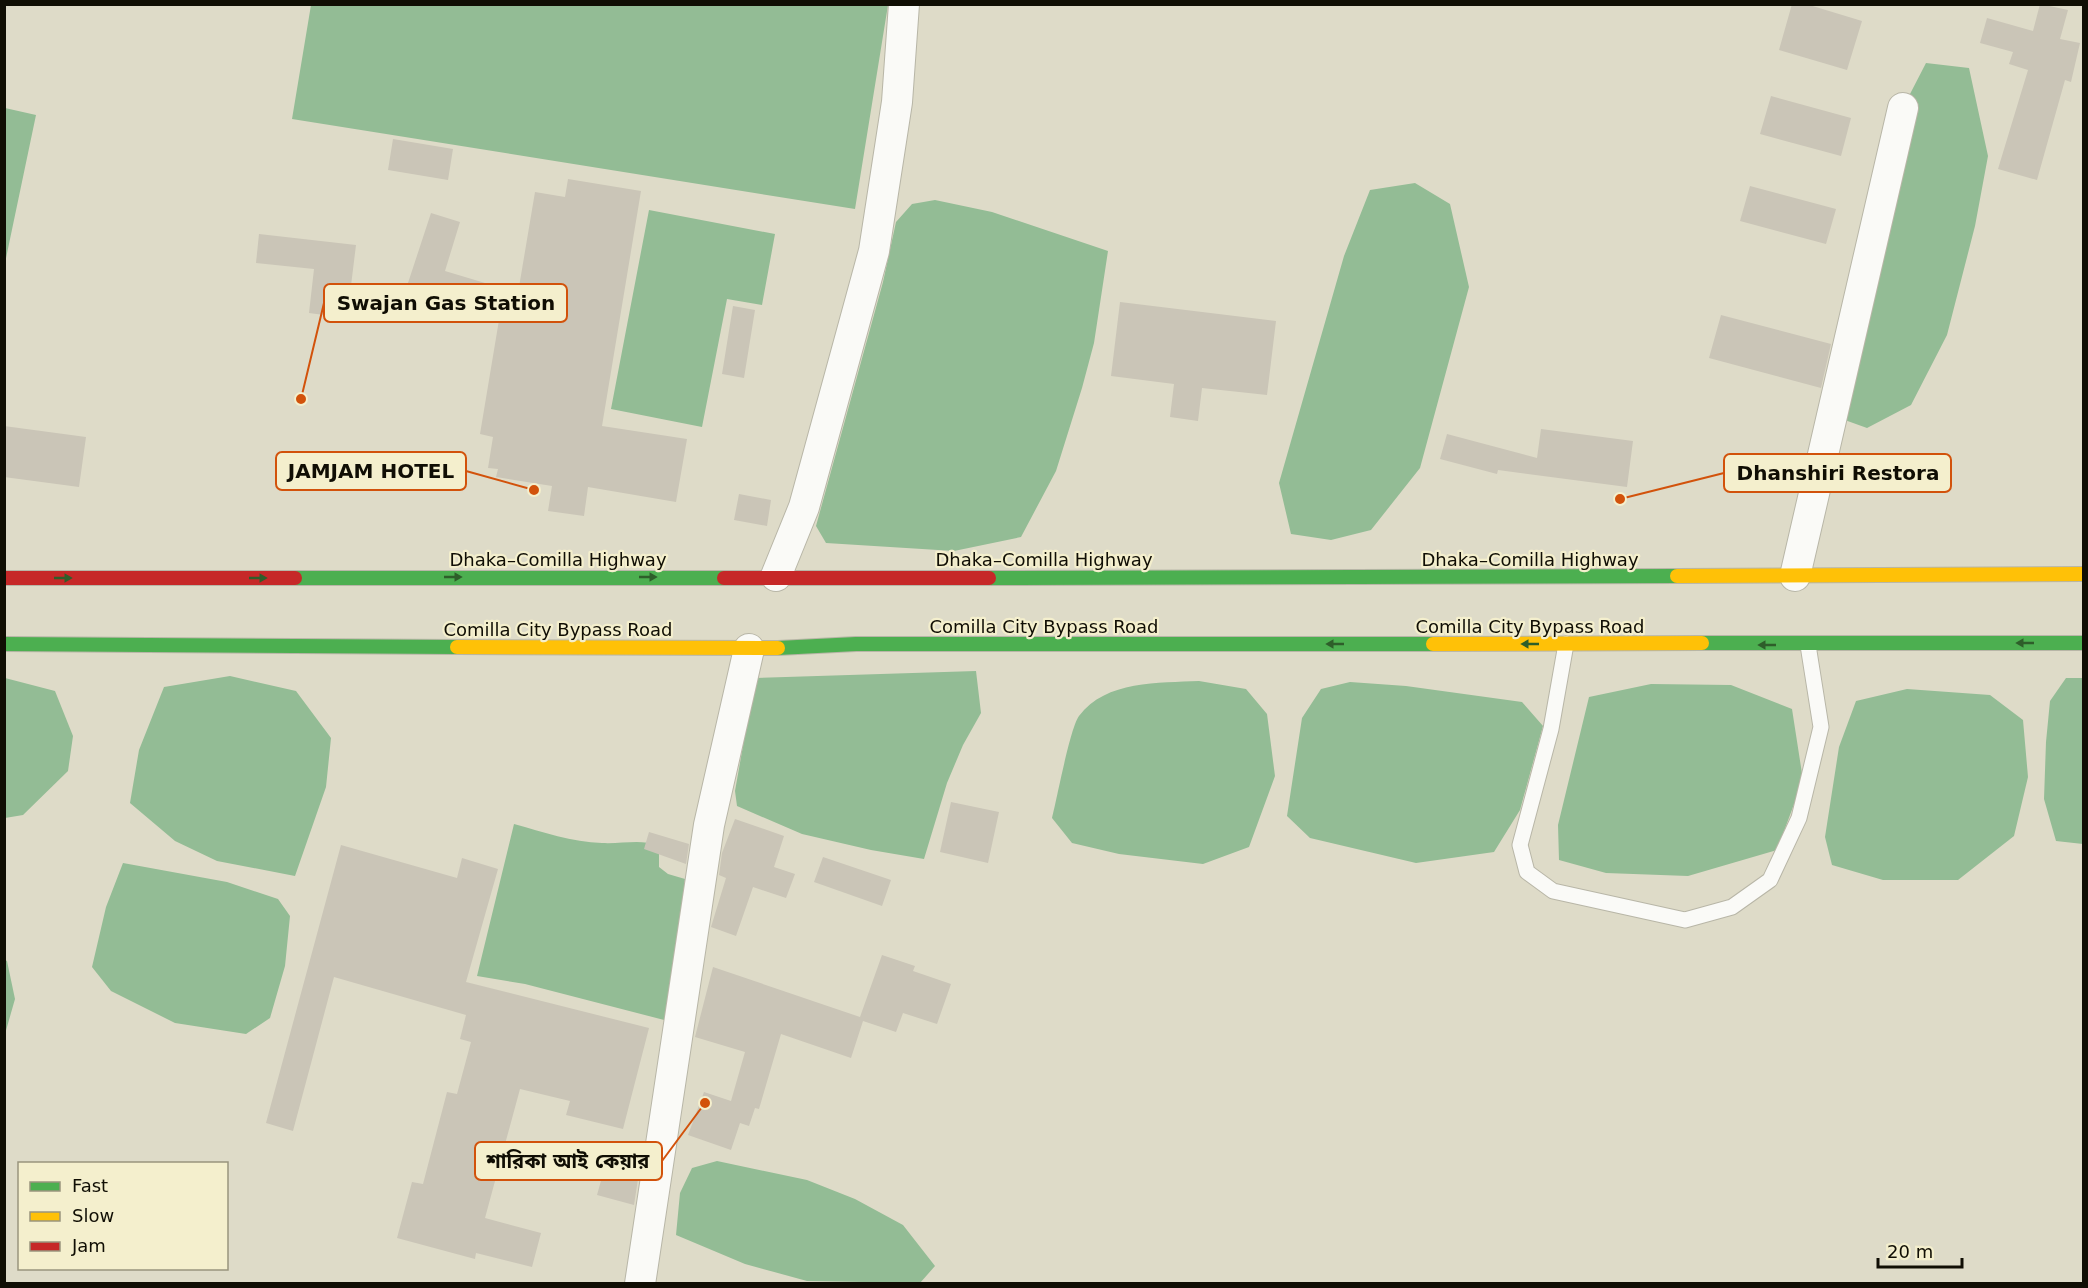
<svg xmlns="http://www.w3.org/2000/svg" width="2088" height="1288" font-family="'DejaVu Sans','Noto Sans Bengali',sans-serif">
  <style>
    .water { fill: #93bc95 }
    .building { fill: #cac5b7 }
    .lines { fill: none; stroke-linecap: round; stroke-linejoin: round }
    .lane-casing { stroke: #b8b6a7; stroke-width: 17 }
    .street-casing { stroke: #b8b6a7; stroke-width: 32 }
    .fast-casing { stroke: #b8b6a7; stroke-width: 16 }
    .slow-casing { stroke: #b8b6a7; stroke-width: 16 }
    .jam-casing { stroke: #b8b6a7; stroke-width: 16 }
    .lane { stroke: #fafaf7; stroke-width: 15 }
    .street { stroke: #fafaf7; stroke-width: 30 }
    .fast { stroke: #4caf50; stroke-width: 14 }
    .slow { stroke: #ffc107; stroke-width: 14 }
    .jam { stroke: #c62828; stroke-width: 14 }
    .oneway { fill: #2e5e2a }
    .labels { text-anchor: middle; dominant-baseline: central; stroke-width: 4.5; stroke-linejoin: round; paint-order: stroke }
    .street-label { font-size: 18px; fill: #100e04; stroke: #f4efcd }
    .leader { fill: none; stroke: #d2520b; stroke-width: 2 }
    .callout-dot { fill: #d2520b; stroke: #f4efcd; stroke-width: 2 }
    .callout { fill: #f4efcd; stroke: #d2520b; stroke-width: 2 }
    .callout-label { font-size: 20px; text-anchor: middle; font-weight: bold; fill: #100e04 }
  </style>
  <rect width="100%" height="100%" fill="#dedbc8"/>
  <path class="water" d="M311 5H888L855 209 292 119Z
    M1926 63 1969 68 1988 156 1975 226 1947 335 1911 405 1867 428 1842 419 1910 94Z
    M5 108 36 115 5 263 4 108Z
    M1415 183 1450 204 1469 287 1420 468 1371 530 1331 540 1291 534 1279 483 1344 256 1370 190Z
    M935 200 992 212 1108 251 1094 343 1082 388 1056 471 1021 537 954 551 826 543 816 526 883 282 896 222 912 204Z
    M649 210 775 234 762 305 727 299 702 427 611 409Z
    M976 671 981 713 963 745 947 783 924 859 871 850 802 834 737 806 735 791 755 678Z
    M230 676 296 691 331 738 326 787 295 876 217 861 175 841 130 803 139 750 164 687Z
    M5 678 55 691 73 736 68 771 23 815 5 818Z
    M2066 678H2083V844L2056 841 2044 799 2046 742 2050 701Z
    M1199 681 1246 689 1267 714 1275 776 1249 847 1203 864 1119 854 1072 843 1052 818C1057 799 1070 728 1079 716 1106 680 1159 683 1199 681Z
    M1350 682 1406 686 1522 702 1543 726 1520 810 1494 852 1416 863 1310 838 1287 816 1302 718 1321 689Z
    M1651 684 1731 685 1792 709 1803 780 1777 850 1688 876 1606 873 1559 860 1558 825 1589 697Z
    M1907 689 1990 695 2023 720 2028 777 2014 836 1958 880H1883L1832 865 1825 837 1839 747 1856 701Z
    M514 824C543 832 572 842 602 843 622 844 639 839 659 845V867L668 874 685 879 668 1021 525 984 477 976Z
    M123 863 227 882 278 899 290 916 285 966 270 1018 246 1034 175 1023 111 991 92 967 106 907Z
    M5 960 7 961 15 999 5 1034Z
    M717 1161 807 1180 855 1199 903 1225 935 1266 920 1283 807 1281 745 1264 676 1235 680 1193 692 1168Z"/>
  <path class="building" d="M1792 4H1806L1862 21 1847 70 1779 50Z
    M2040 4 2068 10 2060 39 2080 43 2071 82 2065 80 2037 180 1998 169 2028 70 2009 64 2013 52 1980 43 1987 18 2033 31Z
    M1771 96 1851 118 1841 156 1760 134Z
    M393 139 453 149 448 180 388 170Z
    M568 179 641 191 602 426 687 439 676 502 588 487 584 516 548 511 552 486 496 477 498 469 488 468 493 437 480 434 500 314 407 286 431 213 460 222 445 271 518 293 535 192 565 197Z
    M1750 186 1836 209 1826 244 1740 221Z
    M259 234 356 245 347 318 309 313 314 269 256 263Z
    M1120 302 1276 321 1267 395 1202 388 1198 421 1170 417 1174 384 1111 376Z
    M733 306 755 310 744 378 722 374Z
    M1721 315 1831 344 1821 388 1709 358Z
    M4 426 86 437 79 487 4 477Z
    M1541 429 1633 441 1627 487 1498 470 1497 474 1440 459 1447 434 1537 458Z
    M739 494 771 500 767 526 734 520Z
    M951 802 999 812 988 863 940 852Z
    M735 819 784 836 774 867 795 874 786 898 753 887 736 936 711 927 726 878 719 875 722 853Z
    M649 832 689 844 686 864 644 849Z
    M341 845 457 878 462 858 498 869 466 982 649 1028 623 1129 566 1115 570 1101 520 1089 485 1218 541 1233 532 1267 476 1253 475 1259 397 1238 412 1182 423 1184 447 1092 457 1094 471 1042 460 1039 466 1015 334 977 293 1131 266 1123Z
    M823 857 891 880 882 906 814 882Z
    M882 955 915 966 913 971 951 984 937 1024 903 1013 896 1032 863 1021 851 1058 781 1034 759 1109 755 1108 749 1126 740 1123 731 1150 688 1135 704 1092 731 1101 745 1052 695 1037 713 967 860 1017Z
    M611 1145 642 1153 634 1205 597 1195Z"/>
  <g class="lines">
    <g class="lane-casing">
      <path id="lane" d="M1566 644 1551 729 1520 845 1527 872 1553 891 1685 920 1732 907 1770 880 1799 818 1821 727 1808 645"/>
    </g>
    <g class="street-casing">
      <path id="street" d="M776 576 804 507 874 251 897 102 904 4
        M1795 576 1903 108
        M640 1284 709 825 749 649"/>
    </g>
    <g class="fast-casing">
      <path id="fast" d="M295 578H724
        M989 578 1677 576
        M1702 643H2084
        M4 644 457 647
        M778 648 856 644H1433"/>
    </g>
    <g class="slow-casing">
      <path id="slow" d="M1677 576 2084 574
        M1433 644 1702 643
        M457 647 778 648"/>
    </g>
    <g class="jam-casing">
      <path id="jam" d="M4 578H295
        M724 578H989"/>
    </g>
    <use href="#lane" class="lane"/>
    <use href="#street" class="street"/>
    <use href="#fast" class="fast"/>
    <use href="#slow" class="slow"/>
    <use href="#jam" class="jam"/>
  </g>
  <defs><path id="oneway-solid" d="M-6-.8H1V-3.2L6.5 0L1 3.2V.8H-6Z" transform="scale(1.5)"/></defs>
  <g class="oneway">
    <use href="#oneway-solid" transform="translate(453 577)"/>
    <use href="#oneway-solid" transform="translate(648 577)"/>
    <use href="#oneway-solid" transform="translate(63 578)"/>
    <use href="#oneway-solid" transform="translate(258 578)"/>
    <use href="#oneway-solid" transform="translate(2025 643) rotate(180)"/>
    <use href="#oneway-solid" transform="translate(1335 644) rotate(180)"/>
    <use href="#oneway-solid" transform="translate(1530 644) rotate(180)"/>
    <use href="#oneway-solid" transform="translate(1767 645) rotate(-180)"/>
  </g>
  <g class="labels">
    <g class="street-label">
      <text x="558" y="559">Dhaka–Comilla Highway</text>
      <text x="1044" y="559">Dhaka–Comilla Highway</text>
      <text x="1530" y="559">Dhaka–Comilla Highway</text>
      <text x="1044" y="626">Comilla City Bypass Road</text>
      <text x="1530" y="626">Comilla City Bypass Road</text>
      <text x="558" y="629">Comilla City Bypass Road</text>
    </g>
  </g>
  <path class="leader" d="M301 399L324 303M534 490L466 471M1620 499L1724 473M705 1103L662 1161"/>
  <g class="callout-dot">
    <circle cx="301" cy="399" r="6"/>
    <circle cx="534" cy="490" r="6"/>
    <circle cx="1620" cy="499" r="6"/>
    <circle cx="705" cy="1103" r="6"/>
  </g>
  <g class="callout">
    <rect x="324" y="284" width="243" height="38" rx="6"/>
    <rect x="276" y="452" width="190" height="38" rx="6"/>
    <rect x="1724" y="454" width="227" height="38" rx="6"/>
    <rect x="475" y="1142" width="187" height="38" rx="6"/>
  </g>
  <g class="callout-label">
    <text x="446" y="310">Swajan Gas Station</text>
    <text x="371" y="478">JAMJAM HOTEL</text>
    <text x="1838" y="480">Dhanshiri Restora</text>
    <text x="568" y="1168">শারিকা আই কেয়ার</text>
  </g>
  <rect width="2088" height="1288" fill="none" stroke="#100e04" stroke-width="12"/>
  <rect x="18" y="1162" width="210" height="108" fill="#f4efcd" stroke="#99957d" stroke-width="1.5"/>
  <rect x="30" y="1182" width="30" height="9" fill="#4caf50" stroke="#99957d" stroke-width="1.5"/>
  <text x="72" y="1192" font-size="18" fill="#100e04">Fast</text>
  <rect x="30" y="1212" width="30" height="9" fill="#ffc107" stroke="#99957d" stroke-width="1.5"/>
  <text x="72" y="1222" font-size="18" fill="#100e04">Slow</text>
  <rect x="30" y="1242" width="30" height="9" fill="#c62828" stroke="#99957d" stroke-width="1.5"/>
  <text x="72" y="1252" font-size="18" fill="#100e04">Jam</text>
  <path d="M1878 1258v9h84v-9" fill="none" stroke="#100e04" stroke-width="3"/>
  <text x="1887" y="1258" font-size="18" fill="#100e04" stroke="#f4efcd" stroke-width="4.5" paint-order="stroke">20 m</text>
</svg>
